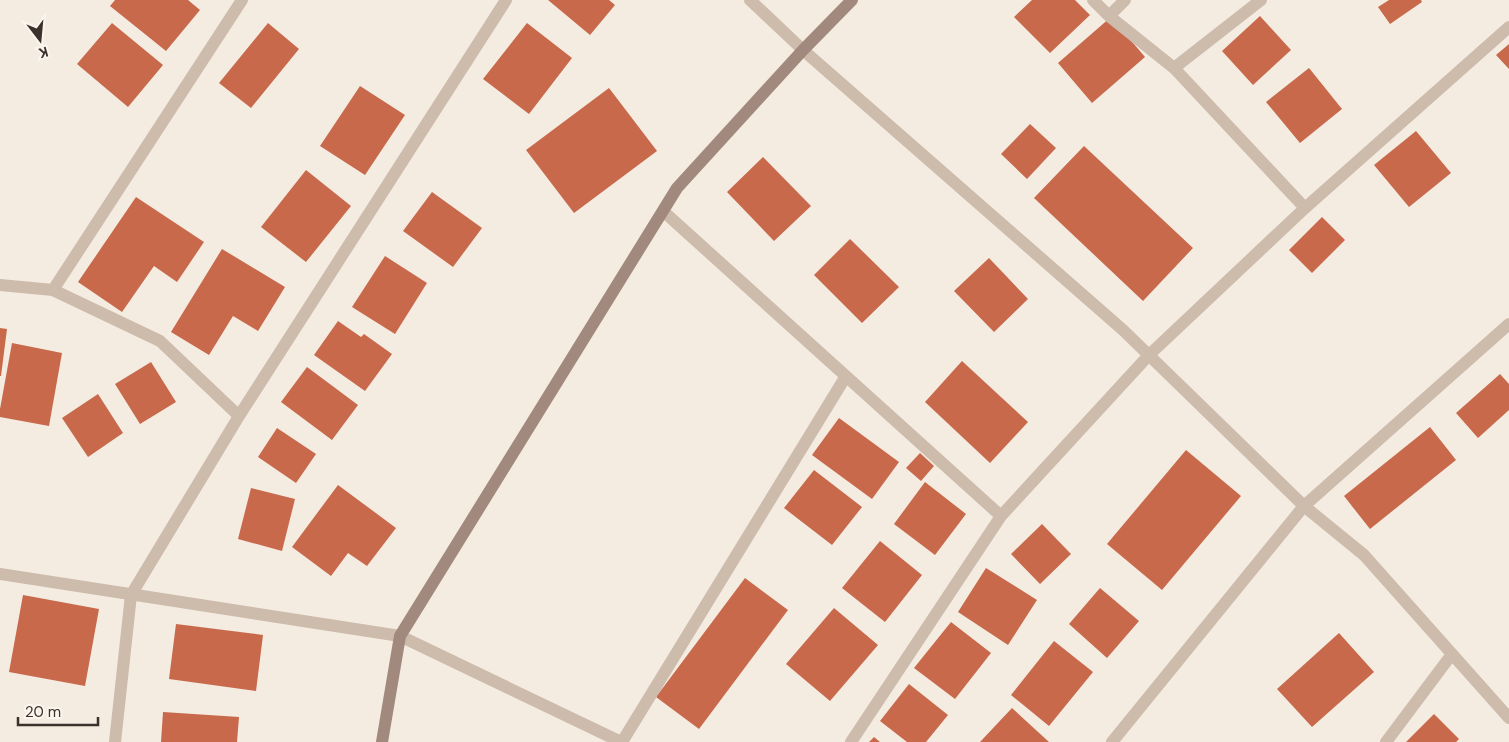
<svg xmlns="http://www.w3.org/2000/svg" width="1509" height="742" font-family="'DM Sans',sans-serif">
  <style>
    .building { fill: #c8694b }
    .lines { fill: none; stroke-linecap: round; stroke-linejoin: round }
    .street { stroke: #cdbbac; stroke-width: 12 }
    .secondary { stroke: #a18a7d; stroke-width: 12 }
  </style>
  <rect width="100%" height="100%" fill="#f4ebe1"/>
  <path class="building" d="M115 0H188L200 10 166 51 110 6Z
    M548 0H609L615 5 590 35Z
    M1032 0H1075L1090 15 1050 53 1014 17Z
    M1389 0H1421L1422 2 1390 24 1378 7Z
    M1260 16 1291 50 1253 85 1222 51Z
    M1111 17 1145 57 1092 103 1058 63Z
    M112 23 163 65 128 107 77 64Z
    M268 23 299 49 251 108 219 83Z
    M527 23 572 58 529 114 483 79Z
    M1509 44V69L1496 55Z
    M1309 68 1342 109 1300 143 1266 102Z
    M360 86 405 115 365 175 320 146Z
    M609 88 657 151 574 213 526 150Z
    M1030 124 1056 148 1027 179 1001 154Z
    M1416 131 1451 173 1409 207 1374 165Z
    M1084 146 1193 248 1143 301 1034 198Z
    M763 157 811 206 774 241 727 192Z
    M306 170 351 206 306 262 261 227Z
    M432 192 482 228 453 267 403 231Z
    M136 197 204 242 177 282 154 266 122 312 78 282Z
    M1322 217 1345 240 1312 273 1289 250Z
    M850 239 899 287 862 323 814 275Z
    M222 249 285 287 258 331 233 316 209 355 171 332Z
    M385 256 427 283 395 334 352 307Z
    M989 258 1028 299 994 332 954 291Z
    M338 321 361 337 364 334 392 354 365 391 314 355Z
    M0 328 7 329 1 376H0Z
    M12 343 62 353 49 426 0 417V409Z
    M962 361 1028 422 990 463 925 402Z
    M151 362 176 402 140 424 115 384Z
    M307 367 358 405 332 440 281 402Z
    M1500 374 1509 384V410L1478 438 1456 413Z
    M98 394 123 433 88 457 62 418Z
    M839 418 899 462 872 499 812 455Z
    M1430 427 1456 460 1370 529 1344 496Z
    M277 428 316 454 296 483 258 457Z
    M1186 450 1241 496 1162 590 1107 544Z
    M920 453 934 466 921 481 906 468Z
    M814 470 862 507 832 545 784 508Z
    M925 482 966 514 935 555 894 524Z
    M338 485 396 528 367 566 348 553 331 576 292 547Z
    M251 488 295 499 282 551 238 539Z
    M1042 524 1071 554 1040 584 1011 554Z
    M880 541 922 575 885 622 842 588Z
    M986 568 1037 600 1008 645 958 612Z
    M745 578 788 610 699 729 656 697Z
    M1100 588 1139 621 1107 658 1069 624Z
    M23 595 99 609 85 686 9 672Z
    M834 608 878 645 830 701 786 664Z
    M951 622 991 653 955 699 914 668Z
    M176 624 263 635 256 691 169 679Z
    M1339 633 1374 672 1312 727 1277 689Z
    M1054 641 1093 672 1049 726 1011 695Z
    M909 684 948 715 926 742H907L880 721Z
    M1012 708 1049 742H980Z
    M163 712 239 717 237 742H161Z
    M1434 714 1459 739 1456 742H1406Z
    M874 737 880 742H869Z"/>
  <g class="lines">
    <path class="street" d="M750 0 803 50 1123 330 1304 506 1364 555 1509 718
      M1093 0 1109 16 1174 68 1305 208
      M1109 16 1125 0
      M1174 68 1261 0
      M663 211 1001 516
      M0 285 53 290 160 341 239 416
      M53 290 242 0
      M0 574 400 636 621 742
      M115 742 131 595 239 416 506 0
      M622 742 846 376
      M851 742 1001 516 1149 355 1305 208 1509 27
      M1112 742 1304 506 1509 324
      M1386 742 1452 654"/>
    <path class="secondary" d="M382 742 400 636 677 188 803 50 852 0"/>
  </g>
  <g transform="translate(40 40) rotate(164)" stroke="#fbf5ee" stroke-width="4" paint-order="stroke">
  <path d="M0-4L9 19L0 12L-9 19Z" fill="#3b302b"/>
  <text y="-8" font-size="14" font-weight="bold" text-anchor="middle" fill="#3b302b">K</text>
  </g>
  <path d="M18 717v8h80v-8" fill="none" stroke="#3b302b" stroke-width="2.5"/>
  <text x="25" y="717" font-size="15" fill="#3b302b" stroke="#fbf5ee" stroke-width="4" paint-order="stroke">20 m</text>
</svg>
